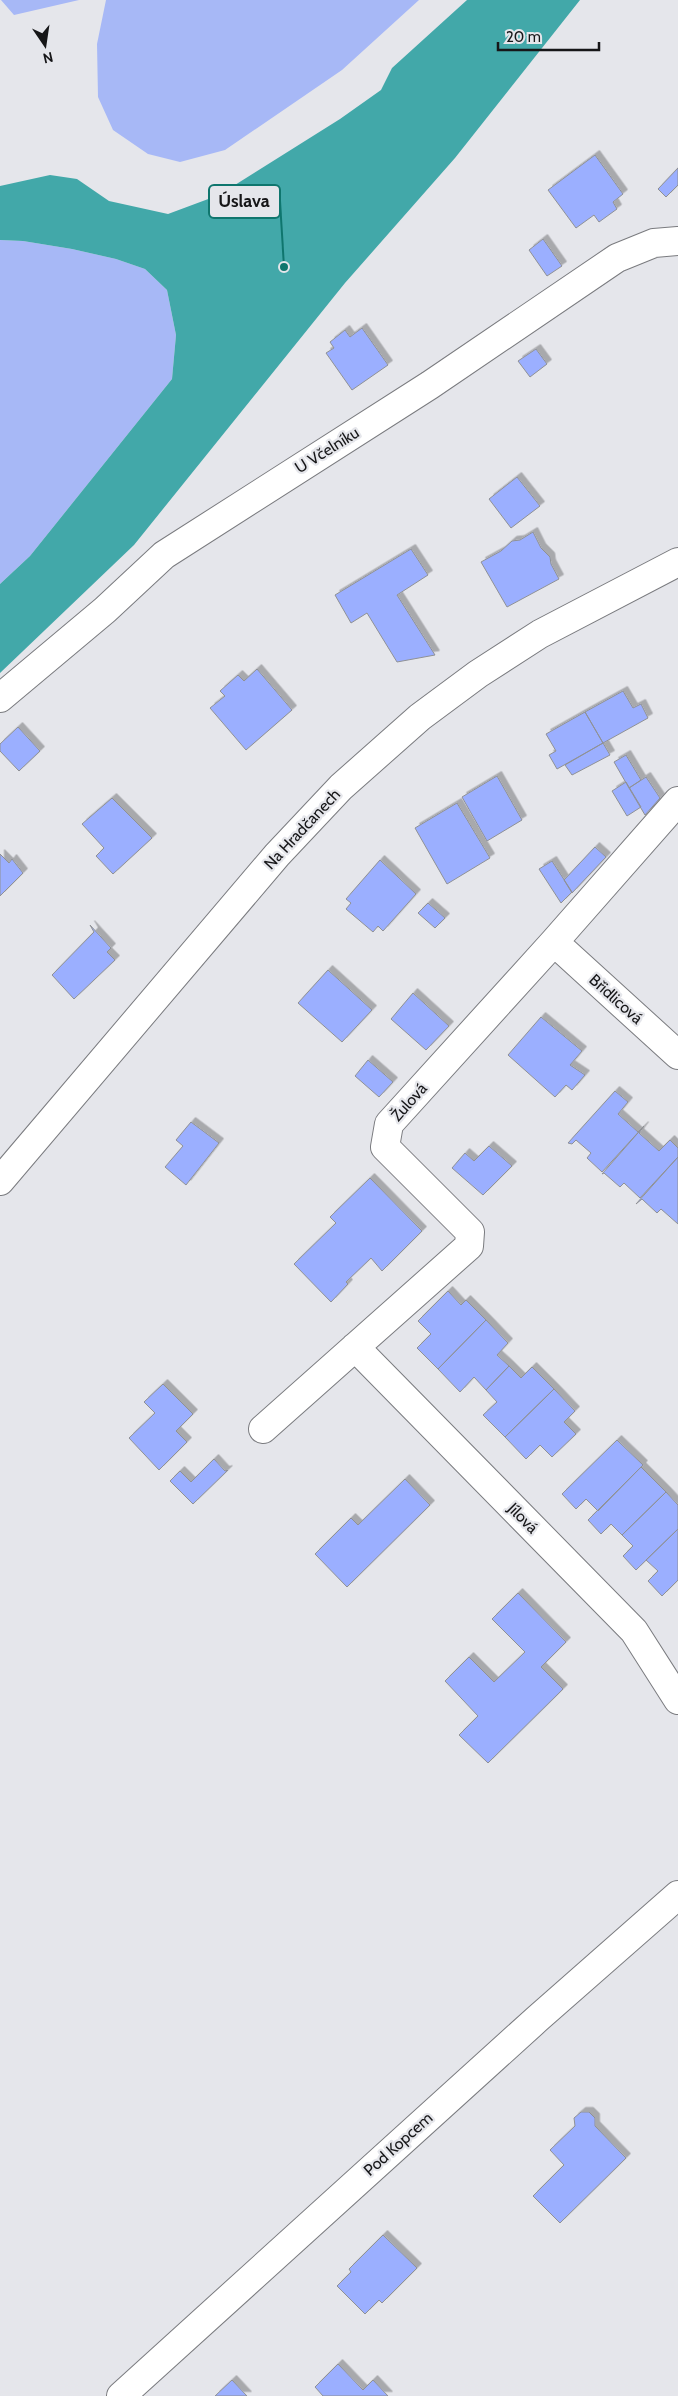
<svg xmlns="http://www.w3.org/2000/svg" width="678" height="2396" font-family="Cabin,sans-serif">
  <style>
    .green { fill: #a7b8f6 }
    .water { fill: #42a8a9 }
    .building { fill: #9bafff; stroke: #8f9195; filter: url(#shadow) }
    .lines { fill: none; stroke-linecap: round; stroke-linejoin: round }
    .minor-casing { stroke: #7a7b7f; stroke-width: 30 }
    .minor { stroke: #fff; stroke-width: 28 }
    .labels { text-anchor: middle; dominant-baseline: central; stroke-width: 4.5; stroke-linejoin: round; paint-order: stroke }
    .street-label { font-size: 16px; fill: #161618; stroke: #e5e6eb }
    .leader { fill: none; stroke: #0f766e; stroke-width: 2 }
    .callout-dot { fill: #0f766e; stroke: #e5e6eb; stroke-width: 2 }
    .callout { fill: #e5e6eb; stroke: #0f766e; stroke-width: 2 }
    .callout-label { font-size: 18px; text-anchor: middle; font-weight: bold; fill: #161618 }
  </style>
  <defs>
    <filter id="shadow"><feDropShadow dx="4.5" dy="-4.5" stdDeviation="0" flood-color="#0004"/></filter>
  </defs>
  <rect width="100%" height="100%" fill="#e5e6eb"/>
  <path class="green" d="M1 0H79L14 15Z
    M106 0H419L342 70 225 150 180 162 148 154 113 130 98 97 97 44Z
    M0 240 23 241 72 249 116 259 145 269 167 290 176 335 172 379 30 556 0 584Z"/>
  <path class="water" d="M467 0H580L455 158 345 283 134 545 0 673V584L30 556 172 379 176 335 167 290 145 269 116 259 72 249 23 241 0 240V186L50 175 77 179 109 201 168 214 219 195 340 119 381 90 392 68Z"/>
  <path class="building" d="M595 155 623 194 613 202 617 209 599 222 594 215 576 228 548 190Z
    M678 168V185L666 197 658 189Z
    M543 239 562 266 547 276 529 250Z
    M362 328 388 365 352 390 326 353 334 348 330 342 345 330 350 337Z
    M536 349 547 364 530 377 518 361Z
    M517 477 540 506 511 528 489 499Z
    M533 532 541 548 550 557 551 564 559 579 507 607 481 562 501 551 512 541 520 540Z
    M411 549 428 575 397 595 435 655 397 662 367 613 351 623 335 595Z
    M257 669 292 710 246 750 210 708 225 696 220 691 238 675 244 681Z
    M623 691 633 708 641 704 648 718 603 743 585 712Z
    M585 712 603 743 557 769 549 755 556 751 546 734Z
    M18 727 40 751 19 771 0 751V744Z
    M603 743 610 755 572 775 565 765Z
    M626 755 641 780 629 788 614 762Z
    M497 776 522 820 487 841 462 797Z
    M646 777 660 798 645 815 629 788Z
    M626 782 641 807 627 816 612 791Z
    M112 798 152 838 113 874 96 856 104 848 82 824Z
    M457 803 490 858 447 884 415 828Z
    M595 847 606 857 572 893 564 880Z
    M0 854 9 863 12 859 23 873 0 896Z
    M380 860 416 894 383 931 378 926 373 932 346 909 351 903 346 899Z
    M552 861 572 892 561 903 539 869Z
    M428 903 445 918 435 928 418 913Z
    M90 925 111 948 107 952 115 960 74 999 52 975 94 932Z
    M328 970 372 1010 342 1042 298 1003Z
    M413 993 449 1026 426 1050 391 1019Z
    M541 1017 582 1051 570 1065 585 1075 572 1090 566 1085 555 1097 508 1055Z
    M368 1060 393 1082 379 1097 355 1076Z
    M615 1091 628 1102 618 1114 638 1132 644 1126 602 1172 587 1158 591 1153 576 1140 572 1144 568 1143Z
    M191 1122 219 1143 186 1185 165 1167 183 1146 176 1140Z
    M644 1126 639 1133 659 1151 670 1140 678 1148V1157L640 1198 624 1183 620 1187 604 1173 602 1174Z
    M489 1146 512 1166 483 1195 452 1168 465 1153 474 1161Z
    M678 1157V1224L661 1209 657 1213 642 1199 636 1204Z
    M370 1178 422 1231 382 1271 371 1258 346 1282 348 1284 331 1302 294 1264 336 1223 330 1217Z
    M448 1291 461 1305 466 1300 486 1320 438 1369 417 1348 431 1334 418 1321Z
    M486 1320 508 1343 497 1355 509 1366 486 1390 474 1377 460 1392 438 1369Z
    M509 1366 521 1378 532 1367 554 1389 505 1437 483 1415 497 1402 486 1390Z
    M163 1384 193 1414 176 1431 187 1442 159 1470 129 1438 155 1413 144 1402Z
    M554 1389 575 1411 564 1422 576 1434 552 1457 540 1445 526 1459 505 1437Z
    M617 1440 643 1465 598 1511 586 1499 576 1509 562 1494Z
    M214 1459 225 1471 228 1470 193 1504 170 1481 180 1471 191 1482Z
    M641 1467 666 1492 622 1535 611 1524 601 1534 588 1520Z
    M405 1479 430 1505 347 1587 315 1554 351 1518 358 1525Z
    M666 1492 678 1505V1529L636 1570 623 1556 633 1546 622 1535Z
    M678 1529V1580L662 1596 648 1581 658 1571 646 1560Z
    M518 1593 566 1642 541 1667 563 1689 488 1763 459 1735 478 1716 445 1681 469 1657 494 1682 525 1652 492 1619Z
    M581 2112H589L595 2118V2126L626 2158 560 2223 533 2196 564 2165 550 2150 575 2126 574 2118Z
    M383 2235 417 2268 382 2303 379 2300 365 2314 337 2286 351 2272 349 2269Z
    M338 2364 363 2390 373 2380 388 2396H323L315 2387Z
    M232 2380 247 2396H215Z"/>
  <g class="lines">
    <g class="minor-casing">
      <path id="minor" d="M0 698 105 610 164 555 430 385 617 258 654 243 678 241
        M554 942 678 1055
        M0 1181 277 855 341 787 420 717 478 674 540 634 678 562
        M355 1347 634 1631 678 1700
        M263 1429 469 1246 470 1232 385 1147 389 1124 554 942 678 801
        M121 2396 537 2019 678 1895"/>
    </g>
    <use href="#minor" class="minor"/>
  </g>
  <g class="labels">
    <g class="street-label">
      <text transform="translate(327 450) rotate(-32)">U Včelníku</text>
      <text transform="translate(302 829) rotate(-47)">Na Hradčanech</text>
      <text transform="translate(616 999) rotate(42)">Břidlicová</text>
      <text transform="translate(409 1102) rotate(-48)">Žulová</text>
      <text transform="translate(523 1518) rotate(45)">Jílová</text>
      <text transform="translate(398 2144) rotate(-42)">Pod Kopcem</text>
    </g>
  </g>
  <path class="leader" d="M284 267L280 201"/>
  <circle class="callout-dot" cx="284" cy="267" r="5"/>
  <rect class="callout" x="209" y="185" width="71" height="33" rx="5"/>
  <g class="callout-label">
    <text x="244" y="207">Úslava</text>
  </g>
  <g transform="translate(45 45) rotate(167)" stroke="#e5e6eb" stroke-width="4" paint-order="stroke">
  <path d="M0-4L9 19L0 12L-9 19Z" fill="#161618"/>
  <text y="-8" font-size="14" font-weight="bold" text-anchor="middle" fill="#161618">N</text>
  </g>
  <path d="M498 42v8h101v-8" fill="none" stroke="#161618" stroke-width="2.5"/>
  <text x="506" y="42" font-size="15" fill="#161618" stroke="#e5e6eb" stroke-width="4" paint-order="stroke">20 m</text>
</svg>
